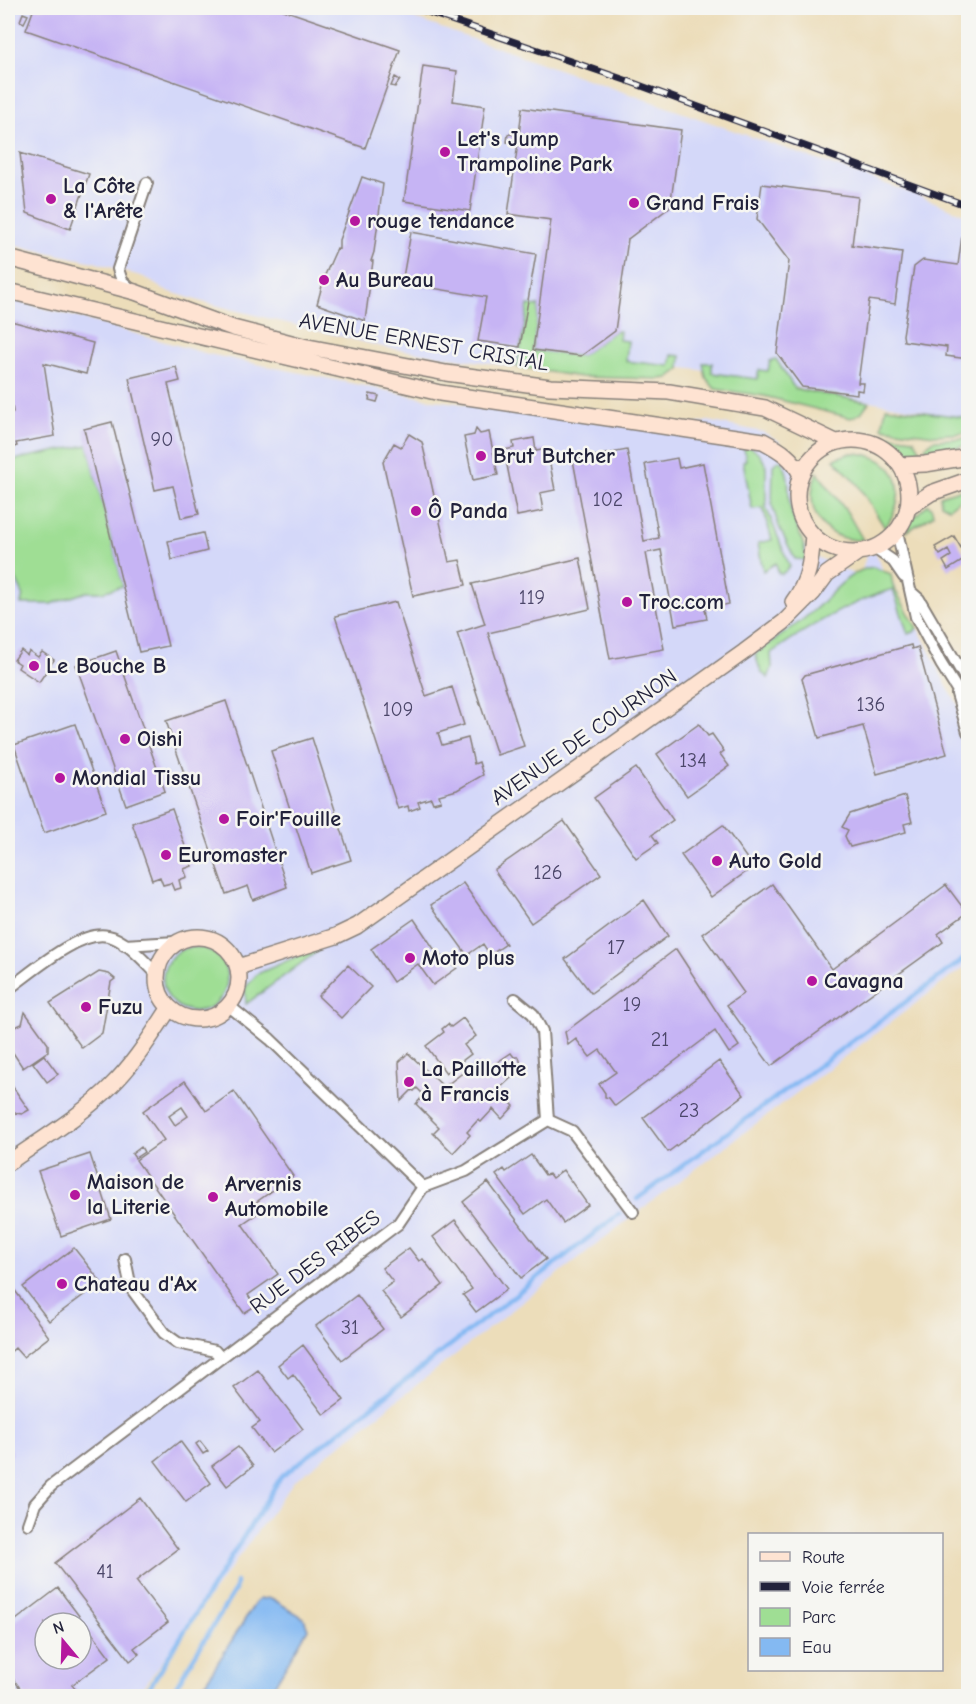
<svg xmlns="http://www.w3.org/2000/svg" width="976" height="1704" font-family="'Comic Neue',sans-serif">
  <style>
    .built { fill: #d4d8f9; fill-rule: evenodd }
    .green { fill: #9fde94; stroke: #608068; stroke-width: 1.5 }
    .water { fill: #84b9f2; stroke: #536e96; stroke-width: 1.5 }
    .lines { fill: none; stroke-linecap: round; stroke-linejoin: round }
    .stream { stroke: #84b9f2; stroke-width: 4.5 }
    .building { fill: #c6b4f4; fill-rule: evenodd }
    .minor-casing { stroke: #87807a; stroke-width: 14 }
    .secondary-casing { stroke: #87807a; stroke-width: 18 }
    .minor { stroke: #fff; stroke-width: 10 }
    .secondary { stroke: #fee3d2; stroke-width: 15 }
    .rail-casing { stroke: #22223b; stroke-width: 7 }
    .rail { stroke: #f6f6f2; stroke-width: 4.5; stroke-dasharray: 14; stroke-linecap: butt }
    .poi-dot { fill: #b5179e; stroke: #f6f6f2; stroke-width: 2 }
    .labels { text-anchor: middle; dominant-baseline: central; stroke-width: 5; stroke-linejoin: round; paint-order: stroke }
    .number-label { font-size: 20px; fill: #4b4669 }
    .poi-label { font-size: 22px; font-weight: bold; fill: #22223b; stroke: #f6f6f2; text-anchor: start }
    .street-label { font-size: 22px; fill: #22223b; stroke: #f6f6f2 }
  </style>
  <rect width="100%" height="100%" fill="#f6f6f2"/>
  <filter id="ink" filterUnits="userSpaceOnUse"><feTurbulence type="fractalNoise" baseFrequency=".0167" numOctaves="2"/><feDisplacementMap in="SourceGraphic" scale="12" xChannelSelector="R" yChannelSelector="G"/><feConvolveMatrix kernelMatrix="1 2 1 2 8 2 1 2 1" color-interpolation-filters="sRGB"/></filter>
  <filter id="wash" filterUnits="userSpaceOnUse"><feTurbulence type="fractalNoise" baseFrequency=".008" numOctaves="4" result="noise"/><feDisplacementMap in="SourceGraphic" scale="24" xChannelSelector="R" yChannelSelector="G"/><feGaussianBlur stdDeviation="1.35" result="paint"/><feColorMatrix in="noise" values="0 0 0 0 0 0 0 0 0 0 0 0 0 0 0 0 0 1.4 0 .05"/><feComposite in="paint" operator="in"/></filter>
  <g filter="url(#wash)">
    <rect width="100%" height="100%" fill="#ecddba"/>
    <path class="built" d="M8 8H384L920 196 968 216V419L700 370 626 361 581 377 383 347 203 302 164 290 144 277 94 262 8 244Z
      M8 298 208 354 433 400 671 431 708 421 763 432 779 441 782 451 801 475 797 485 802 519 798 534 810 554 860 577 868 550 874 548 883 571 891 578 900 601 920 632 946 685 968 722V964L617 1228 294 1481 137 1696H8ZM45 1623H81V1659H45Z"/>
    <path class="green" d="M528 305 539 306 533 350 581 356 615 331H620L619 340 628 341 626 361 670 366 672 355 681 356 680 369 668 378 660 379 581 377 517 367Z
      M776 359 795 389 869 402 861 413 851 418 764 396 715 389 706 378 703 363H712V373L757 379 759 370 768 371 770 361Z
      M886 407 968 418V433L935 435 882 428Z
      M883 435 914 439 922 453 918 457 900 452 884 439Z
      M968 438V444L931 456 925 447 934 440Z
      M88 445 123 586 102 592H86L51 604H21L23 594 8 562V461Z
      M750 447 759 453 766 465V507L790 567 782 574 778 573 776 563 763 571 758 543 772 540 763 508 752 509 743 461 746 460 744 448Z
      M851 453C899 454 911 492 885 528L858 485 834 459Z
      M780 460C792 475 787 489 790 506 794 525 805 539 806 560L795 559 779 527 772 505 773 465Z
      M817 472 847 512 863 540C821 541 803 509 817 472Z
      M968 487V493L949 508 941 504 940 496Z
      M928 504 932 509 933 515 906 532 911 520Z
      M873 567 891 574 893 586 917 628 914 632 908 634 893 589C847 603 810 626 771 653L772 668 768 678 761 672 755 654C774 640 795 627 813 611 831 596 848 570 873 567Z
      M163 979a32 32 0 1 1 64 0a32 32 0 1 1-64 0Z
      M318 947 319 950 246 1004 245 988 257 974Z"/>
    <path class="water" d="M271 1598 304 1618 308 1629 268 1696H197L255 1603 260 1599Z"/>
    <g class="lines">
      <path class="stream" d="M637 1199 968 956
        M144 1696 281 1477 619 1214
        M170 1696 235 1590 236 1582"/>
    </g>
    <g id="blocks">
      <path class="building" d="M34 8H278L400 50 365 148 26 30Z
        M23 13 28 15 24 23 20 21Z
        M423 66 457 71 453 101 485 106 470 211 404 201Z
        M395 77 400 80 395 87 391 86Z
        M522 108 681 130 670 207 628 239 615 331 581 356 533 350 551 220 508 214 518 143 507 142 508 134 519 135Z
        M20 153 89 174 70 229 27 213Z
        M362 177 383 184 374 252 371 261H373L365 321 317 304 325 275 337 248 339 249V240Z
        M762 184 858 197 852 245 902 252 895 304 869 300 858 383H864L863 391 857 390V394L802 387 777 353 789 261 757 219Z
        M965 214 968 216V359L946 356 947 347 904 341 903 335 914 267 923 260 958 265Z
        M411 232 536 254 520 347 478 341 486 297 402 283Z
        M11 321 93 343 86 374 44 363 55 436 16 443 17 446 8 449V416L13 412 8 377V335Z
        M176 367 180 381 168 384 199 514 181 518 173 486 155 490 129 378Z
        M370 394 379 396 377 402 369 400Z
        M112 422 168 646 139 652 84 429Z
        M476 429 480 434 489 432 498 475 473 480 464 437 474 435Z
        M409 434 422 442 449 562 460 560 466 585 413 596 383 462 394 443 401 447Z
        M534 438 536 451 547 449 555 490 540 493 543 511 517 516 504 450 514 448 513 442Z
        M627 450 644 541 659 538 645 464 677 458 679 468 703 463 729 604 705 609 707 619 675 625 661 550 646 553 664 649 610 659 573 460Z
        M203 533 207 551 172 560 168 541Z
        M954 536 967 558 948 570 943 561 951 556 948 550 940 555 935 547Z
        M580 558 590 609 488 633 524 746 497 755 457 633 485 624 472 584Z
        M396 602 426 696 452 687 464 725 438 733 442 745 468 738 474 764 479 762 483 775 457 790 439 795 441 801 433 803 431 798 418 802 420 807 409 811 408 806 398 809 335 616Z
        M911 645 912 649 918 647 947 754 877 774 863 726 819 738 802 679 805 675Z
        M21 650 27 655 29 651 38 657 42 652 54 660 39 682 18 668 20 664 14 660Z
        M116 651 165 791 126 805 76 665Z
        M226 701 287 887 253 900 248 886 226 894 166 721Z
        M75 724 106 811 44 833 14 745Z
        M699 724 708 736 712 734 724 751 720 754 729 766 687 796 657 754Z
        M312 738 351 860 311 873 271 751Z
        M636 768 673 820 652 835 658 843 636 858 594 798Z
        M905 796 912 822 904 824 906 832 850 847 845 836 848 830 842 827 850 814Z
        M172 809 192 866 184 869 187 877 179 880 181 888 174 890 171 883 163 885 160 877 152 880 132 823Z
        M564 821 601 874 531 923 494 870Z
        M723 825 753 867 711 897 681 855Z
        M463 883 506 944 490 955 483 944 467 955 431 905Z
        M772 884 832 969 946 885 967 913 938 934 943 942 771 1066 727 1005 744 993 702 934Z
        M644 900 668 936 591 993 565 959Z
        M414 919 436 952 457 968 433 985 418 964 393 982 371 949Z
        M676 949 739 1046 729 1053 715 1031 615 1106 609 1098 605 1097V1093L599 1084 616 1072 600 1050 590 1057 576 1039 568 1045 565 1032Z
        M348 965 371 987 341 1018 318 996Z
        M99 972 109 974 115 979 111 982 102 1033 82 1048 50 1003Z
        M25 1012 48 1044V1051L23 1068 8 1045V1030L22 1024Z
        M463 1018 476 1036 464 1045 471 1054 446 1073 426 1046 444 1032 442 1029 448 1024 451 1027Z
        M408 1053 444 1087 477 1062 484 1071 511 1053 514 1057H519L522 1068 498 1090 514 1106 502 1119 493 1109 481 1122 478 1120 467 1132 470 1135 453 1153 433 1133 439 1127 416 1104 424 1095 417 1088 414 1091 412 1090 401 1101 399 1062Z
        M44 1055 58 1074 47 1082 33 1063Z
        M719 1061 744 1095 668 1152 643 1118Z
        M8 1080 29 1110 22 1114 8 1112Z
        M185 1081 206 1111 234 1091 293 1176 255 1203 261 1211 242 1224 278 1274 248 1295 255 1306 244 1313 136 1160 164 1140 143 1111ZM182 1107 188 1116 175 1125 169 1116Z
        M141 1147 144 1152 135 1158 132 1154Z
        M90 1154 111 1219 61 1236 38 1171Z
        M531 1155 545 1175 549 1174 552 1178 563 1170 588 1205 563 1223 546 1199 525 1214 496 1175 504 1169 506 1172Z
        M488 1182 546 1259 521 1278 463 1202Z
        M455 1220 507 1289 476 1312 463 1295 472 1289 433 1237Z
        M74 1248 101 1282 49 1321 23 1287Z
        M409 1248 419 1261 423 1259 443 1285 401 1317 381 1291 393 1282 382 1268Z
        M8 1281 49 1337 23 1357 15 1348 8 1354Z
        M357 1295 383 1329 342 1360 316 1326Z
        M303 1345 344 1400 324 1415 293 1374 288 1378 278 1365Z
        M258 1370 303 1429 271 1453 252 1428 260 1422 234 1388Z
        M180 1441 211 1483 186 1502 155 1461Z
        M200 1441 208 1451 203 1454 196 1444Z
        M8 1446 12 1452 8 1463Z
        M238 1447 253 1466 227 1486 212 1466Z
        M140 1498 178 1549 136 1581 168 1622 134 1648 139 1654 130 1661 55 1563Z
        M58 1588 110 1657 72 1685 81 1696H26L8 1672V1626ZM45 1623H81V1659H45Z"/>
    </g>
  </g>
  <g filter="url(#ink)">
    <use href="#blocks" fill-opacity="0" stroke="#87807a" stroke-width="1.5"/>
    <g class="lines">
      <g class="minor-casing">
        <path id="minor" d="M132 290 122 281 118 269 147 183
          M897 531 916 617 941 664 968 707
          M874 548 893 561 904 577
          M911 592 919 599 968 683
          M957 694 968 732
          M124 945 176 942
          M8 989C31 973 80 929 108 936 125 939 144 961 156 973
          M515 999 533 1014 542 1031 548 1120
          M229 1006 270 1039 423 1187
          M548 1120 572 1131 633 1212
          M125 1259 131 1288 164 1333 178 1343 215 1351 221 1358
          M28 1524 35 1504 51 1486 398 1224 423 1187 466 1171 548 1120"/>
      </g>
      <g class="secondary-casing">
        <path id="secondary" d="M8 258 135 292 233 328 303 346 446 373 550 387 669 392 765 408 836 442
          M8 291 440 393 763 441C780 450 793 458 801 475
          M797 496a56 56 0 1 1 112 0a56 56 0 1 1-112 0Z
          M900 465 925 464 968 457
          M908 508 931 493 968 480
          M793 602C809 581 811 561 813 535
          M157 978a41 41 0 1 1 82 0a41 41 0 1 1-82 0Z
          M238 967 336 936 357 926 744 652 784 622 813 593 827 574 857 553
          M8 1163C42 1139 81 1116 111 1086 134 1064 151 1036 169 1009"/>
      </g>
      <use href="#minor" class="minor"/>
      <use href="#secondary" class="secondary"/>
      <g class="rail-casing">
        <path id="rail" d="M416 8 628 81 968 206"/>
      </g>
      <use href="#rail" class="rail"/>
    </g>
  </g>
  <g class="poi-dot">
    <circle cx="445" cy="152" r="6"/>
    <circle cx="51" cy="199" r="6"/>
    <circle cx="634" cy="203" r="6"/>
    <circle cx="355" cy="221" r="6"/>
    <circle cx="324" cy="280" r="6"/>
    <circle cx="481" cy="456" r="6"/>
    <circle cx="416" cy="511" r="6"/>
    <circle cx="627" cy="602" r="6"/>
    <circle cx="34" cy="666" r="6"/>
    <circle cx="125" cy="739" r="6"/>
    <circle cx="60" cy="778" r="6"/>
    <circle cx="224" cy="819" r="6"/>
    <circle cx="166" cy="855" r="6"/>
    <circle cx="717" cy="861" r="6"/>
    <circle cx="410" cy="958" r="6"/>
    <circle cx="812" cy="981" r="6"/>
    <circle cx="86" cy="1007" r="6"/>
    <circle cx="409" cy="1082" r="6"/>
    <circle cx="75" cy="1195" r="6"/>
    <circle cx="213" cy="1197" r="6"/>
    <circle cx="62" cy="1284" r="6"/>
  </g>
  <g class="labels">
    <g class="number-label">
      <text x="162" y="439">90</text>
      <text x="608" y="499">102</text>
      <text x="532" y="597">119</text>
      <text x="871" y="704">136</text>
      <text x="398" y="709">109</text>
      <text x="693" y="760">134</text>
      <text x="548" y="872">126</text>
      <text x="616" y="947">17</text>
      <text x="632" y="1004">19</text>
      <text x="660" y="1039">21</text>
      <text x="689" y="1110">23</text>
      <text x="350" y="1327">31</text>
      <text x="105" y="1571">41</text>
    </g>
    <g class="poi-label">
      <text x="457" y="139">Let's Jump<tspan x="457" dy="25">Trampoline Park</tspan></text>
      <text x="63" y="186">La Côte<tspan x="63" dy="25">&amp; l'Arête</tspan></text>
      <text x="646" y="203">Grand Frais</text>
      <text x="367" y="221">rouge tendance</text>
      <text x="336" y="280">Au Bureau</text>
      <text x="493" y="456">Brut Butcher</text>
      <text x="428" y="511">Ô Panda</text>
      <text x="639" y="602">Troc.com</text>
      <text x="46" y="666">Le Bouche B</text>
      <text x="137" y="739">Oishi</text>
      <text x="72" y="778">Mondial Tissu</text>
      <text x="236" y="819">Foir'Fouille</text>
      <text x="178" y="855">Euromaster</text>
      <text x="729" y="861">Auto Gold</text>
      <text x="422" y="958">Moto plus</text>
      <text x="824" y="981">Cavagna</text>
      <text x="98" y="1007">Fuzu</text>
      <text x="421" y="1069">La Paillotte<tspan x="421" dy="25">à Francis</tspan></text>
      <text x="87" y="1182">Maison de<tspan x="87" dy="25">la Literie</tspan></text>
      <text x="225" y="1184">Arvernis<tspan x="225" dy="25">Automobile</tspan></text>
      <text x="74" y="1284">Chateau d'Ax</text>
    </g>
    <g class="street-label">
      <text transform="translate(424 342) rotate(10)">AVENUE ERNEST CRISTAL</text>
      <text transform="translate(584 737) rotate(-35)">AVENUE DE COURNON</text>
      <text transform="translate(315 1262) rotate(-37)">RUE DES RIBES</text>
    </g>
  </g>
  <rect width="976" height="1704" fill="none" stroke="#f6f6f2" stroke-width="30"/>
  <rect x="748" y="1533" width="195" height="138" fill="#f6f6f2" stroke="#a1a1a9" stroke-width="1.5"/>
  <rect x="760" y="1552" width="30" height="9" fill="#fee3d2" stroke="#a1a1a9" stroke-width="1.5"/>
  <text x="802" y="1563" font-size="18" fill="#22223b">Route</text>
  <rect x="760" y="1582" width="30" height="9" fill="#22223b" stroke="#a1a1a9" stroke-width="1.5"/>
  <text x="802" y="1593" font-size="18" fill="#22223b">Voie ferrée</text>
  <rect x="760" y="1608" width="30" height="18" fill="#9fde94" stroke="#a1a1a9" stroke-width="1.5"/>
  <text x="802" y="1623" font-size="18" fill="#22223b">Parc</text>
  <rect x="760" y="1638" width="30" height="18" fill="#84b9f2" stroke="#a1a1a9" stroke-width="1.5"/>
  <text x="802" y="1653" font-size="18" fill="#22223b">Eau</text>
  <g transform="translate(63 1641) rotate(341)"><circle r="28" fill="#f6f6f2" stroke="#a1a1a9" stroke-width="1.5"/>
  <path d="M0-4.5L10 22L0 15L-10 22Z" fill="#b5179e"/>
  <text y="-9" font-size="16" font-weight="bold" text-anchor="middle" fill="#22223b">N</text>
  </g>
</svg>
